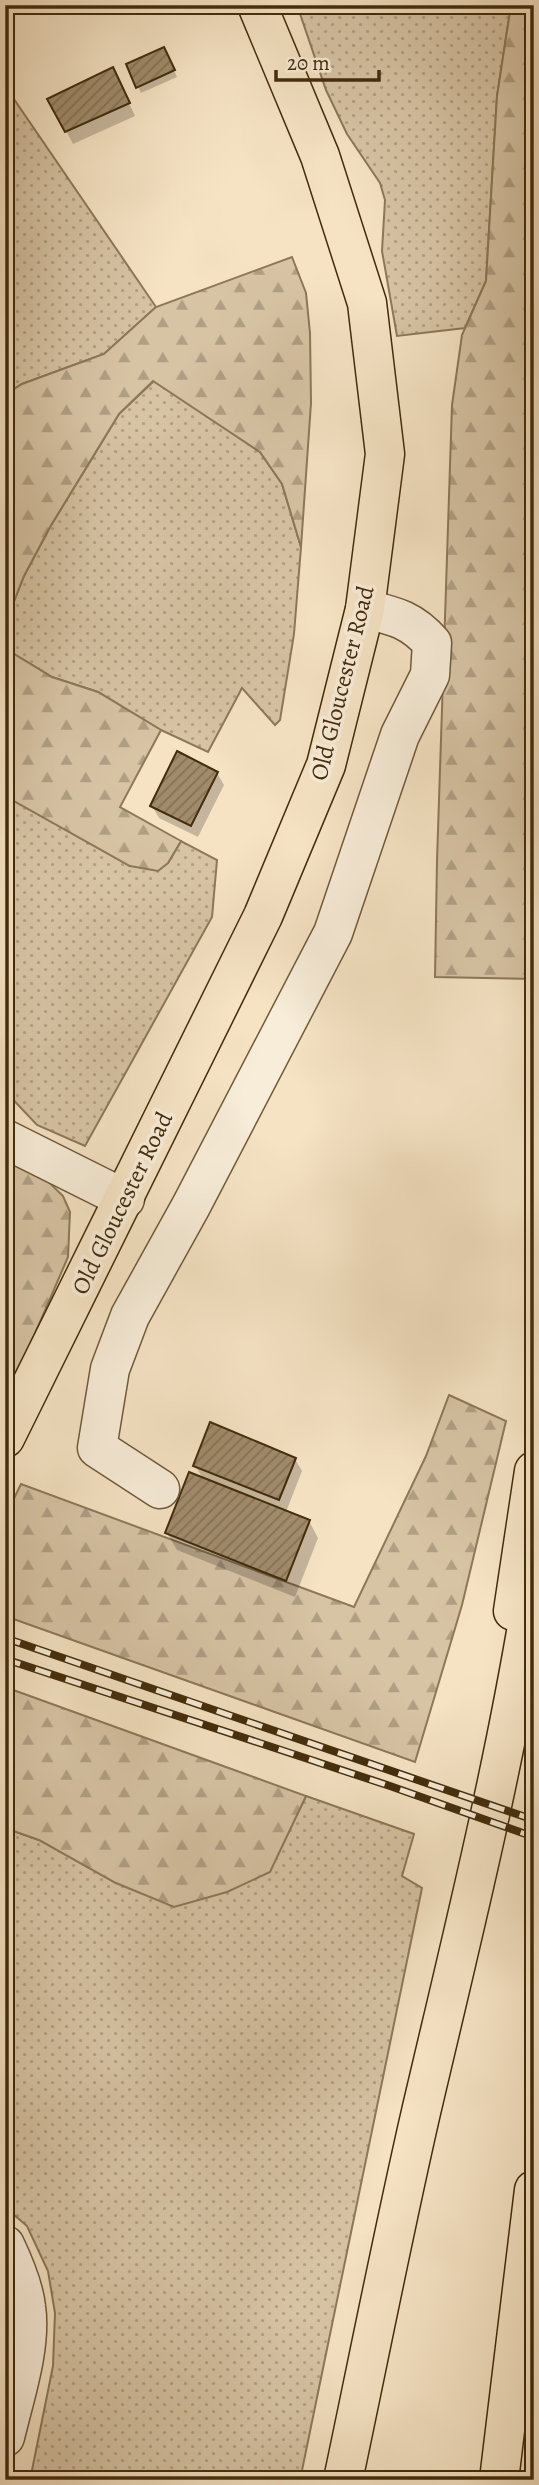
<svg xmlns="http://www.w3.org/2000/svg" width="539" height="2485" font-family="Alegreya,serif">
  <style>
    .grass { fill: url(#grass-dots); stroke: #8d7858; stroke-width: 2 }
    .forest { fill: url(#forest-firs); stroke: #8d7858; stroke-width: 2 }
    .shadow { fill: #0003 }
    .building { fill: url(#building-hatch); stroke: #432c0b; stroke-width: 2 }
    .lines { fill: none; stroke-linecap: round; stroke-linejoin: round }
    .minor-casing { stroke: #705a39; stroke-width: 41 }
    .major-casing { stroke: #432c0b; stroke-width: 41 }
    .highway-casing { stroke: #432c0b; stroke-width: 41 }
    .minor { stroke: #f8edd9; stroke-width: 38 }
    .major { stroke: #f5e3c4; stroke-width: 38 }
    .highway { stroke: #f5e3c4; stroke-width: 38 }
    .rail-casing { stroke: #432c0b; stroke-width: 8 }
    .rail { stroke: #f8edd9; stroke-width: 5; stroke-dasharray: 16; stroke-linecap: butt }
    .labels { text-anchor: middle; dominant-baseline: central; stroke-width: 7; stroke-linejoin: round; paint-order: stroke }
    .street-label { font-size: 24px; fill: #432c0b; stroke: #f8edd9 }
  </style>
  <defs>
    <pattern id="grass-dots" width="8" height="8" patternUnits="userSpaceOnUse" patternTransform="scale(1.75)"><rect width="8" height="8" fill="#d7c4a5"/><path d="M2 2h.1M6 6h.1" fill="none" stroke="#b09f85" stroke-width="1.8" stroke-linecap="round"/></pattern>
    <pattern id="forest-firs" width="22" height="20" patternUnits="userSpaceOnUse" patternTransform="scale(1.75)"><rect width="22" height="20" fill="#d7c4a5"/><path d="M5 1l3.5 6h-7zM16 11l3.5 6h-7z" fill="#b09f85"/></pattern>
    <pattern id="building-hatch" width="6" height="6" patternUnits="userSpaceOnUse" patternTransform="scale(1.75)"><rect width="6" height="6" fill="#a08b6b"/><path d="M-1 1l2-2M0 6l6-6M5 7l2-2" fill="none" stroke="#847256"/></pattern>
  </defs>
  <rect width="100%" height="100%" fill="#f5e3c4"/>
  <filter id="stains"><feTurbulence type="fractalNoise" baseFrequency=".00286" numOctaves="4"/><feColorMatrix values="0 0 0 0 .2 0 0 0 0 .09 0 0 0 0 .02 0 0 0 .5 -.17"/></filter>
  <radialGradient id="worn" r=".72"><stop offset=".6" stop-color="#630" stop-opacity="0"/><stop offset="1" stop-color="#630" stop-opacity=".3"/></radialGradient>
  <path class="grass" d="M297 5H511L497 96 486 281 465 328 397 336 382 251 385 200 380 183 347 134 326 90Z
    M5 86 156 307 104 354 22 384 5 395Z
    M154 381 260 452 282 484 301 547 294 634 280 720 275 725 242 688 208 752 161 730 98 692 52 677 6 649 7 619 24 576 50 527 119 414Z
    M5 796 130 866 168 863 181 841 217 860 212 917 85 1146 37 1125 5 1091Z
    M306 1796 414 1834 402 1876 422 1888 300 2480H30L53 2366 55 2313 48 2271 27 2226 5 2207V1828L39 1840 116 1883 269 1872Z"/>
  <path class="forest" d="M511 5H534V979L435 977 437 861 452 405 462 335 486 281 497 96Z
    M292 257 306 293 310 333 311 403 301 547 282 484 260 452 153 381 119 414 50 527 24 576 7 619 6 649 52 677 98 692 161 730 120 807 181 841 168 863 158 871 130 866 5 796V395L22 384 104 354 156 307Z
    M5 1146 32 1166 63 1196 70 1212 68 1257 5 1403Z
    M449 1395 506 1421 462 1605 415 1762 5 1616V1517L21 1484 354 1607 426 1456Z
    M5 1687 306 1796 270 1872 227 1892 174 1907 116 1883 39 1840 5 1828Z"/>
  <path class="shadow" d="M167 55 177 77 141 93 128 65Z
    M119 82 135 116 73 144 50 100Z
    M217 773 224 785 198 837 159 818 152 806Z
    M295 1459 302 1471 286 1512 309 1521 318 1538 295 1597 177 1550 167 1533 203 1479 195 1465Z"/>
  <path class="building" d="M164 47 175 70 136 88 126 64Z
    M113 67 130 103 65 132 47 99Z
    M177 751 218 772 191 826 150 806Z
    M210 1422 296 1458 279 1500 193 1466Z
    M189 1472 310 1520 286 1581 165 1533Z"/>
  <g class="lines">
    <g class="minor-casing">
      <path id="minor" d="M5 1139 125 1199
        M160 1489 97 1448 110 1369 130 1316 191 1206 333 933 400 735 430 675 432 643C411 619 394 616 365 609
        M5 2245C14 2264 24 2287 26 2307 32 2347 14 2398 5 2437"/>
    </g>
    <g class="major-casing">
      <path id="major" d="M5 1438 263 916 326 765 365 609 385 454 367 303 320 156 257 5"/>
    </g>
    <g class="highway-casing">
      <path id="highway" d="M513 1611 534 1471
        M343 2480C369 2357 393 2234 421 2112 462 1937 506 1762 534 1584
        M499 2480 534 2190"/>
    </g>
    <use href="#minor" class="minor"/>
    <use href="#major" class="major"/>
    <use href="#highway" class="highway"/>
    <g class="rail-casing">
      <path id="rail" d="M5 1638 534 1820
        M5 1659 390 1786 534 1837"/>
    </g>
    <use href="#rail" class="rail"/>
  </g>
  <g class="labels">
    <g class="street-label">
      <text transform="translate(342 683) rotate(-76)">Old Gloucester Road</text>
      <text transform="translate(122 1203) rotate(-64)">Old Gloucester Road</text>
    </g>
  </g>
  <rect width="539" height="2485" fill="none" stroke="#f5e3c4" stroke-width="28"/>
  <rect x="7" y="7" width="525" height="2471" fill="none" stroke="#432c0b" stroke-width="3.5"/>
  <rect x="14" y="14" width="511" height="2457" fill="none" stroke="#432c0b" stroke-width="2"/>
  <path d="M276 70v10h103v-10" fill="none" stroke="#432c0b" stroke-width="3.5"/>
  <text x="287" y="70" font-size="21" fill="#432c0b" stroke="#f8edd9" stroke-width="5" paint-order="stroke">20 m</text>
  <rect width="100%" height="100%" filter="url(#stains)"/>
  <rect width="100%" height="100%" fill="url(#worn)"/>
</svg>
